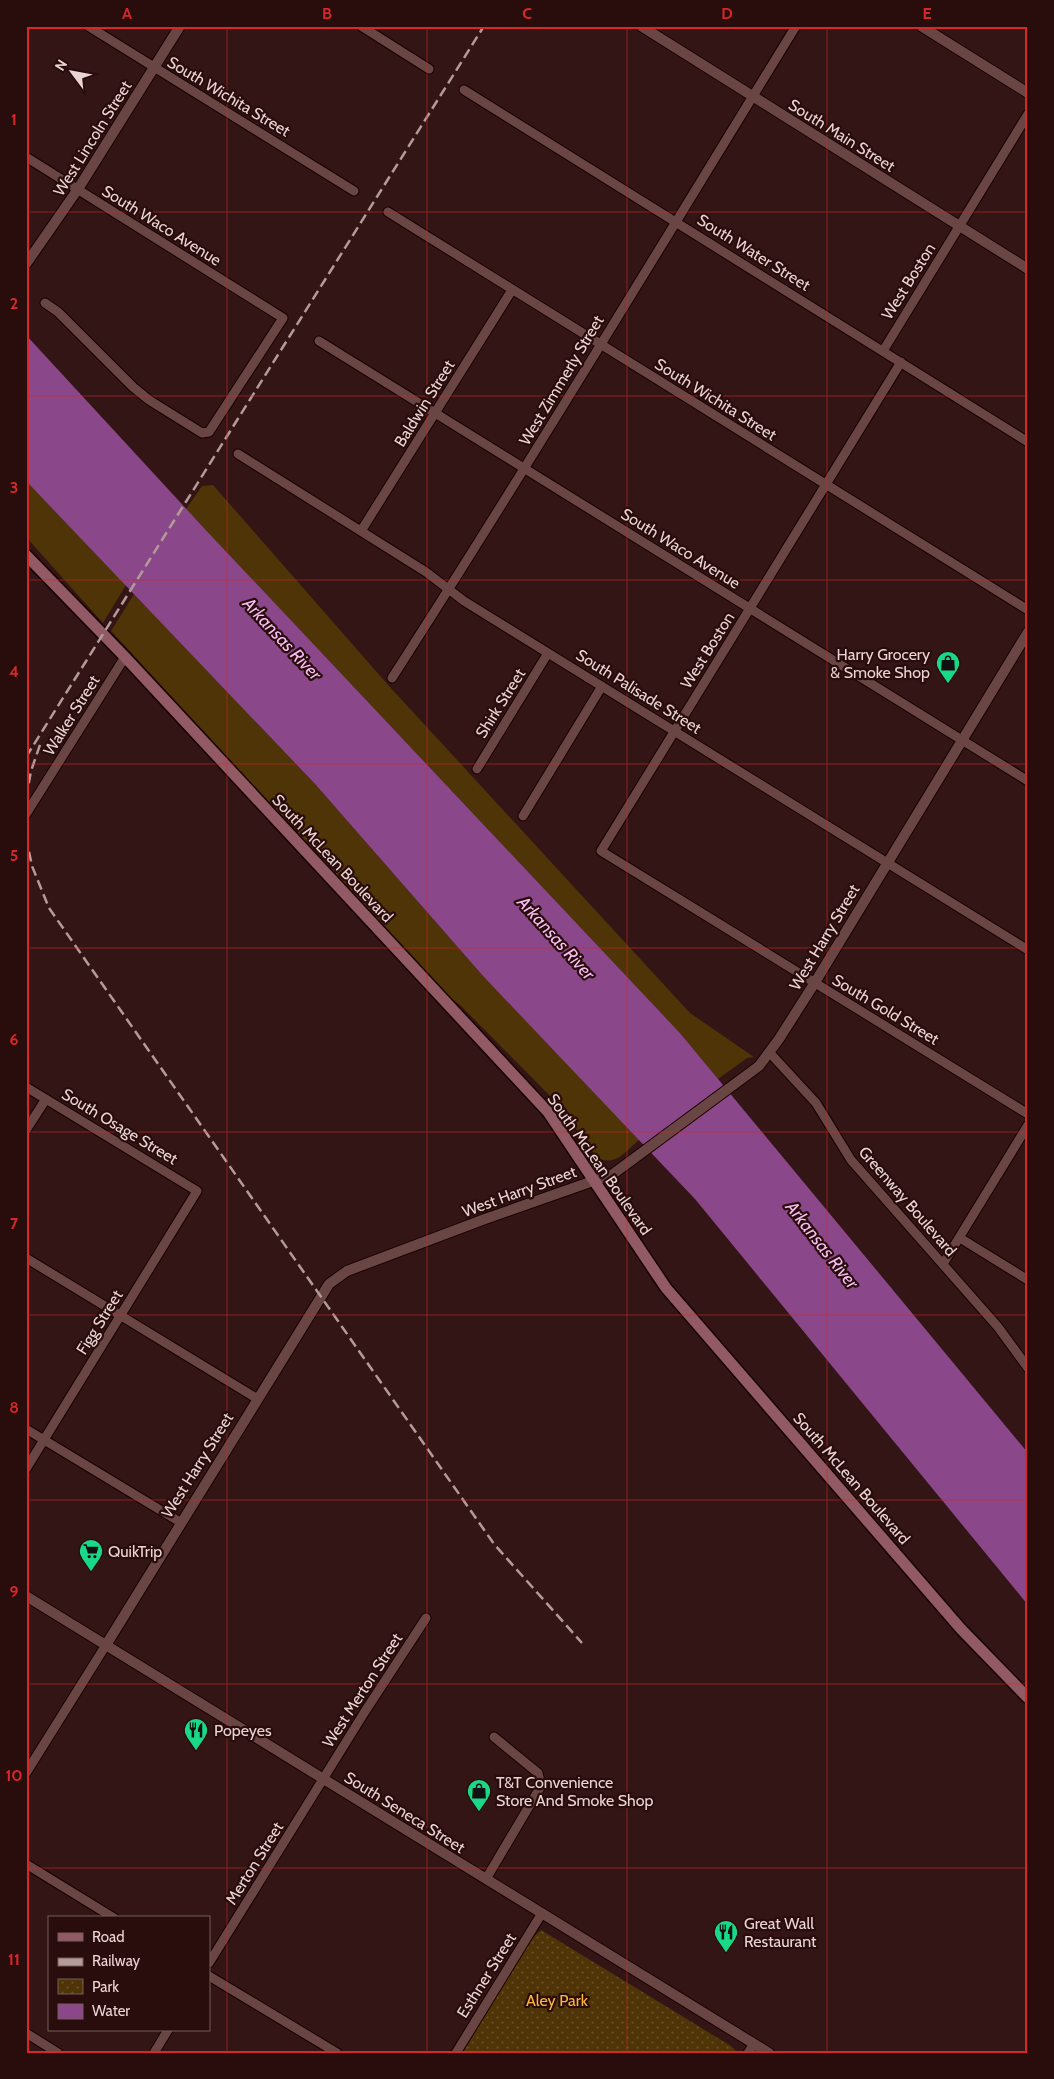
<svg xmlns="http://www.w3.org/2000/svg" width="1054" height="2079" font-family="Cabin,sans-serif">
<defs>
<pattern id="park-dots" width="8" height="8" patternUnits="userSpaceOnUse" patternTransform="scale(1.25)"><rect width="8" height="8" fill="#4e3406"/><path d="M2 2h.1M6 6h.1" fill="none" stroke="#685029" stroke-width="1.8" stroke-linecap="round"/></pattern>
</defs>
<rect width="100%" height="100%" fill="#331515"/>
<path fill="#4e3406" d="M26,481L126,585L103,623L26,537Z
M213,485L389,686L690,1013L754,1057L747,1058L718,1079L680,1033L186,509L202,486Z
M134,594L315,784L483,976L640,1139C626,1151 615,1168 596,1157L559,1105L460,1005L445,994L111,631Z"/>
<path fill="url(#park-dots)" d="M541,1930L731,2046L738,2053H462L533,1937Z"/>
<path fill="#8a4789" d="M26,335L203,527L680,1033L1028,1453V1605L695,1199L483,976L315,784L26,481Z"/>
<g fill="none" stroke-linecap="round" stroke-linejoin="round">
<g stroke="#190202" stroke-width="11">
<path id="minor" d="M88,26L354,191
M361,26L429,69
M464,90L1028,442
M26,157L283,318L209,432L202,433L149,400L133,387L58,312L45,303
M388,212L1028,610
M319,341L1028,781
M883,351L1028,114
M901,362L601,851L1028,1114
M238,454L426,572L464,601L1028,950
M361,531L512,290
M392,678C530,463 662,244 796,26
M477,769L548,653
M26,814L125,657
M523,816L602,686
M769,1052L816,1103L851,1160L998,1327L1028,1368
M26,1087L197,1191L26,1469
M26,1130L46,1099
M960,1238L1028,1280
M26,1258L256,1398
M943,1264L1028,1125
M26,1429L180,1522
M26,1773L106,1645
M26,1864L114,1918
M486,1879L541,1786L538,1773L494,1737
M209,1963L364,1713L426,1618
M209,1976L337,2053
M26,2033L58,2053
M154,2053L168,2030
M456,2053L542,1913
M748,2053L754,2044"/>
</g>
<g stroke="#190202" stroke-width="12">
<path id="tertiary" d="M641,26L1028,269
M921,26L1028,93
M26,264L78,189L180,26
M26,1596L769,2053
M106,1645L329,1284L347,1271L485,1219L613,1174L759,1066L779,1039L814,984L1028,632"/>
</g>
<g stroke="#190202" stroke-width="14">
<path id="secondary" d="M26,555L125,657L548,1112L666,1288L961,1629L1028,1698"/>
</g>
<use href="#minor" stroke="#694644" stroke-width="9"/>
<use href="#tertiary" stroke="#694644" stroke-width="10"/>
<use href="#secondary" stroke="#915a65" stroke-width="11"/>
<path stroke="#b39b9a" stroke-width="2.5" stroke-dasharray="10 5" stroke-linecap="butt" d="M26,757L484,26
M26,798L31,771L41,742
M26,837L32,866L49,908L494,1544L582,1643"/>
</g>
<path fill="none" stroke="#d62828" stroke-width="1" stroke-opacity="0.55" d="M227,26V2053M427,26V2053M627,26V2053M827,26V2053M26,212H1028M26,396H1028M26,580H1028M26,764H1028M26,948H1028M26,1132H1028M26,1315H1028M26,1500H1028M26,1684H1028M26,1868H1028"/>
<defs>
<g id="shop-pin" transform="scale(1.25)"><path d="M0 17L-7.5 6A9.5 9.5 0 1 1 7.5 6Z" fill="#19d989" stroke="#290c0c"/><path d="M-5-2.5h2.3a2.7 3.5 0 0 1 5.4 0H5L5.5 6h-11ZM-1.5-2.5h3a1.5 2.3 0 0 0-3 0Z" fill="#111"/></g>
<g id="supermarket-pin" transform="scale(1.25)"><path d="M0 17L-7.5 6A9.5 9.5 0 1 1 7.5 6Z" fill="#19d989" stroke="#290c0c"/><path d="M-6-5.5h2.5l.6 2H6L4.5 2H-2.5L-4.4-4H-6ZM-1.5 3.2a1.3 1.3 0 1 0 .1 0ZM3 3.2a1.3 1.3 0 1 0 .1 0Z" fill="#111"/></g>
<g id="restaurant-pin" transform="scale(1.25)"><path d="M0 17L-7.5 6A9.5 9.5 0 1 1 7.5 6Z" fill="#19d989" stroke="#290c0c"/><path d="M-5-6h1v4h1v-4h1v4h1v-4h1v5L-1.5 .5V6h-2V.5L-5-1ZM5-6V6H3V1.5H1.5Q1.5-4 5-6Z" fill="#111"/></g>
</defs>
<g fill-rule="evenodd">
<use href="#shop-pin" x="948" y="663"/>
<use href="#supermarket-pin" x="91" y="1551"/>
<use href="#restaurant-pin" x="196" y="1730"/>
<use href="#shop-pin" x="479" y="1791"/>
<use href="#restaurant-pin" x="726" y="1932"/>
</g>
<g text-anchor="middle" stroke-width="4.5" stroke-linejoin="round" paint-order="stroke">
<g font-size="16" fill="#ead4d3" stroke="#290c0c">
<text transform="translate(229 96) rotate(31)" y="6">South Wichita Street</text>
<text transform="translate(842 135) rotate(32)" y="6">South Main Street</text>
<text transform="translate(92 138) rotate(-58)" y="6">West Lincoln Street</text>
<text transform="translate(162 225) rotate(32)" y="6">South Waco Avenue</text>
<text transform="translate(754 252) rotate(32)" y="6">South Water Street</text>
<text transform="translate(908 281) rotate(-58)" y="6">West Boston</text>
<text transform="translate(561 380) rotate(-59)" y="6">West Zimmerly Street</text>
<text transform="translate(716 399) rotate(32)" y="6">South Wichita Street</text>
<text transform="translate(424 403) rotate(-58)" y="6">Baldwin Street</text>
<text transform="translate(681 548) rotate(32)" y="6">South Waco Avenue</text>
<text transform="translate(707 650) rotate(-58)" y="6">West Boston</text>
<text transform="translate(639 691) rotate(32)" y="6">South Palisade Street</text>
<text transform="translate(500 703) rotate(-58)" y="6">Shirk Street</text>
<text transform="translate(71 715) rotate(-58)" y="6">Walker Street</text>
<text transform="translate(333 858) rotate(47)" y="6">South McLean Boulevard</text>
<text transform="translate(824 937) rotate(-59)" y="6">West Harry Street</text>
<text transform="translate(886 1009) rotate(31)" y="6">South Gold Street</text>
<text transform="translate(120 1126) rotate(31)" y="6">South Osage Street</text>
<text transform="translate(600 1164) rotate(55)" y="6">South McLean Boulevard</text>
<text transform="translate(519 1191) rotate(-20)" y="6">West Harry Street</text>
<text transform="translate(908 1201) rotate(49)" y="6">Greenway Boulevard</text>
<text transform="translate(99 1322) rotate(-58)" y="6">Figg Street</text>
<text transform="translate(197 1465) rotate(-58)" y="6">West Harry Street</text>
<text transform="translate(852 1478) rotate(49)" y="6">South McLean Boulevard</text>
<text transform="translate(362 1690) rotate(-57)" y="6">West Merton Street</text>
<text transform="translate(405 1812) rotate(32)" y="6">South Seneca Street</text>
<text transform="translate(254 1863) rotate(-58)" y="6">Merton Street</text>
<text transform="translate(486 1975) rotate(-58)" y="6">Esthner Street</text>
</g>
<g font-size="16" fill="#ead4d3" stroke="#290c0c" text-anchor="start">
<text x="930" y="660" text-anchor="end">Harry Grocery<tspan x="930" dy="18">&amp; Smoke Shop</tspan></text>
<text x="108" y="1557">QuikTrip</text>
<text x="214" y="1736">Popeyes</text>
<text x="496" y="1788">T&amp;T Convenience<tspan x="496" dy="18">Store And Smoke Shop</tspan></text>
<text x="744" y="1929">Great Wall<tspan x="744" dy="18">Restaurant</tspan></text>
</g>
<g font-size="16" fill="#feb638" stroke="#290c0c">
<text x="557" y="2006">Aley Park</text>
</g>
<g font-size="18" font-style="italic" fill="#f5bdf2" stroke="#290c0c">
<text transform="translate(282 639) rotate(47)" y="6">Arkansas River</text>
<text transform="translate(556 938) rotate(48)" y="6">Arkansas River</text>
<text transform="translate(822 1245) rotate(52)" y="6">Arkansas River</text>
</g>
</g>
<rect width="1054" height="2079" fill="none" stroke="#290c0c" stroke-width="55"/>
<rect x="48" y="1916" width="162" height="115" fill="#290c0c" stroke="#765c5c"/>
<rect x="58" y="1933" width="25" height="8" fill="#915a65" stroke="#765c5c"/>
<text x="92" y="1942" font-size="15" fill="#ead4d3">Road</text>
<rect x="58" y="1958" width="25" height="8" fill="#b39b9a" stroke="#765c5c"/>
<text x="92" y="1966" font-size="15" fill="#ead4d3">Railway</text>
<rect x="58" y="1979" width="25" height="15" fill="url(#park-dots)" stroke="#765c5c"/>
<text x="92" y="1992" font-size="15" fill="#ead4d3">Park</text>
<rect x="58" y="2004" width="25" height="15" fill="#8a4789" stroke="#765c5c"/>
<text x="92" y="2016" font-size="15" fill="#ead4d3">Water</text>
<g transform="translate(72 72) rotate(302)" stroke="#290c0c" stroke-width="4" paint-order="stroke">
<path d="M0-4L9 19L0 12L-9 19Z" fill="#ead4d3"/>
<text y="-8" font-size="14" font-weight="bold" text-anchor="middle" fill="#ead4d3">N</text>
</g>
<rect x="28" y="28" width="998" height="2024" fill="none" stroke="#d62828" stroke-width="2"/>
<g font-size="16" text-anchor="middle" font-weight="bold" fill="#d62828">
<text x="127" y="19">A</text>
<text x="327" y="19">B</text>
<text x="527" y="19">C</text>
<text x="727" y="19">D</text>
<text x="927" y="19">E</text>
<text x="14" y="125">1</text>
<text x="14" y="309">2</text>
<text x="14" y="493">3</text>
<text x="14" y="677">4</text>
<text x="14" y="861">5</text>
<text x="14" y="1045">6</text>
<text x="14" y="1229">7</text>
<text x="14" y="1413">8</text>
<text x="14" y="1597">9</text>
<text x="14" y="1781">10</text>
<text x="14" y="1965">11</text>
</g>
</svg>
